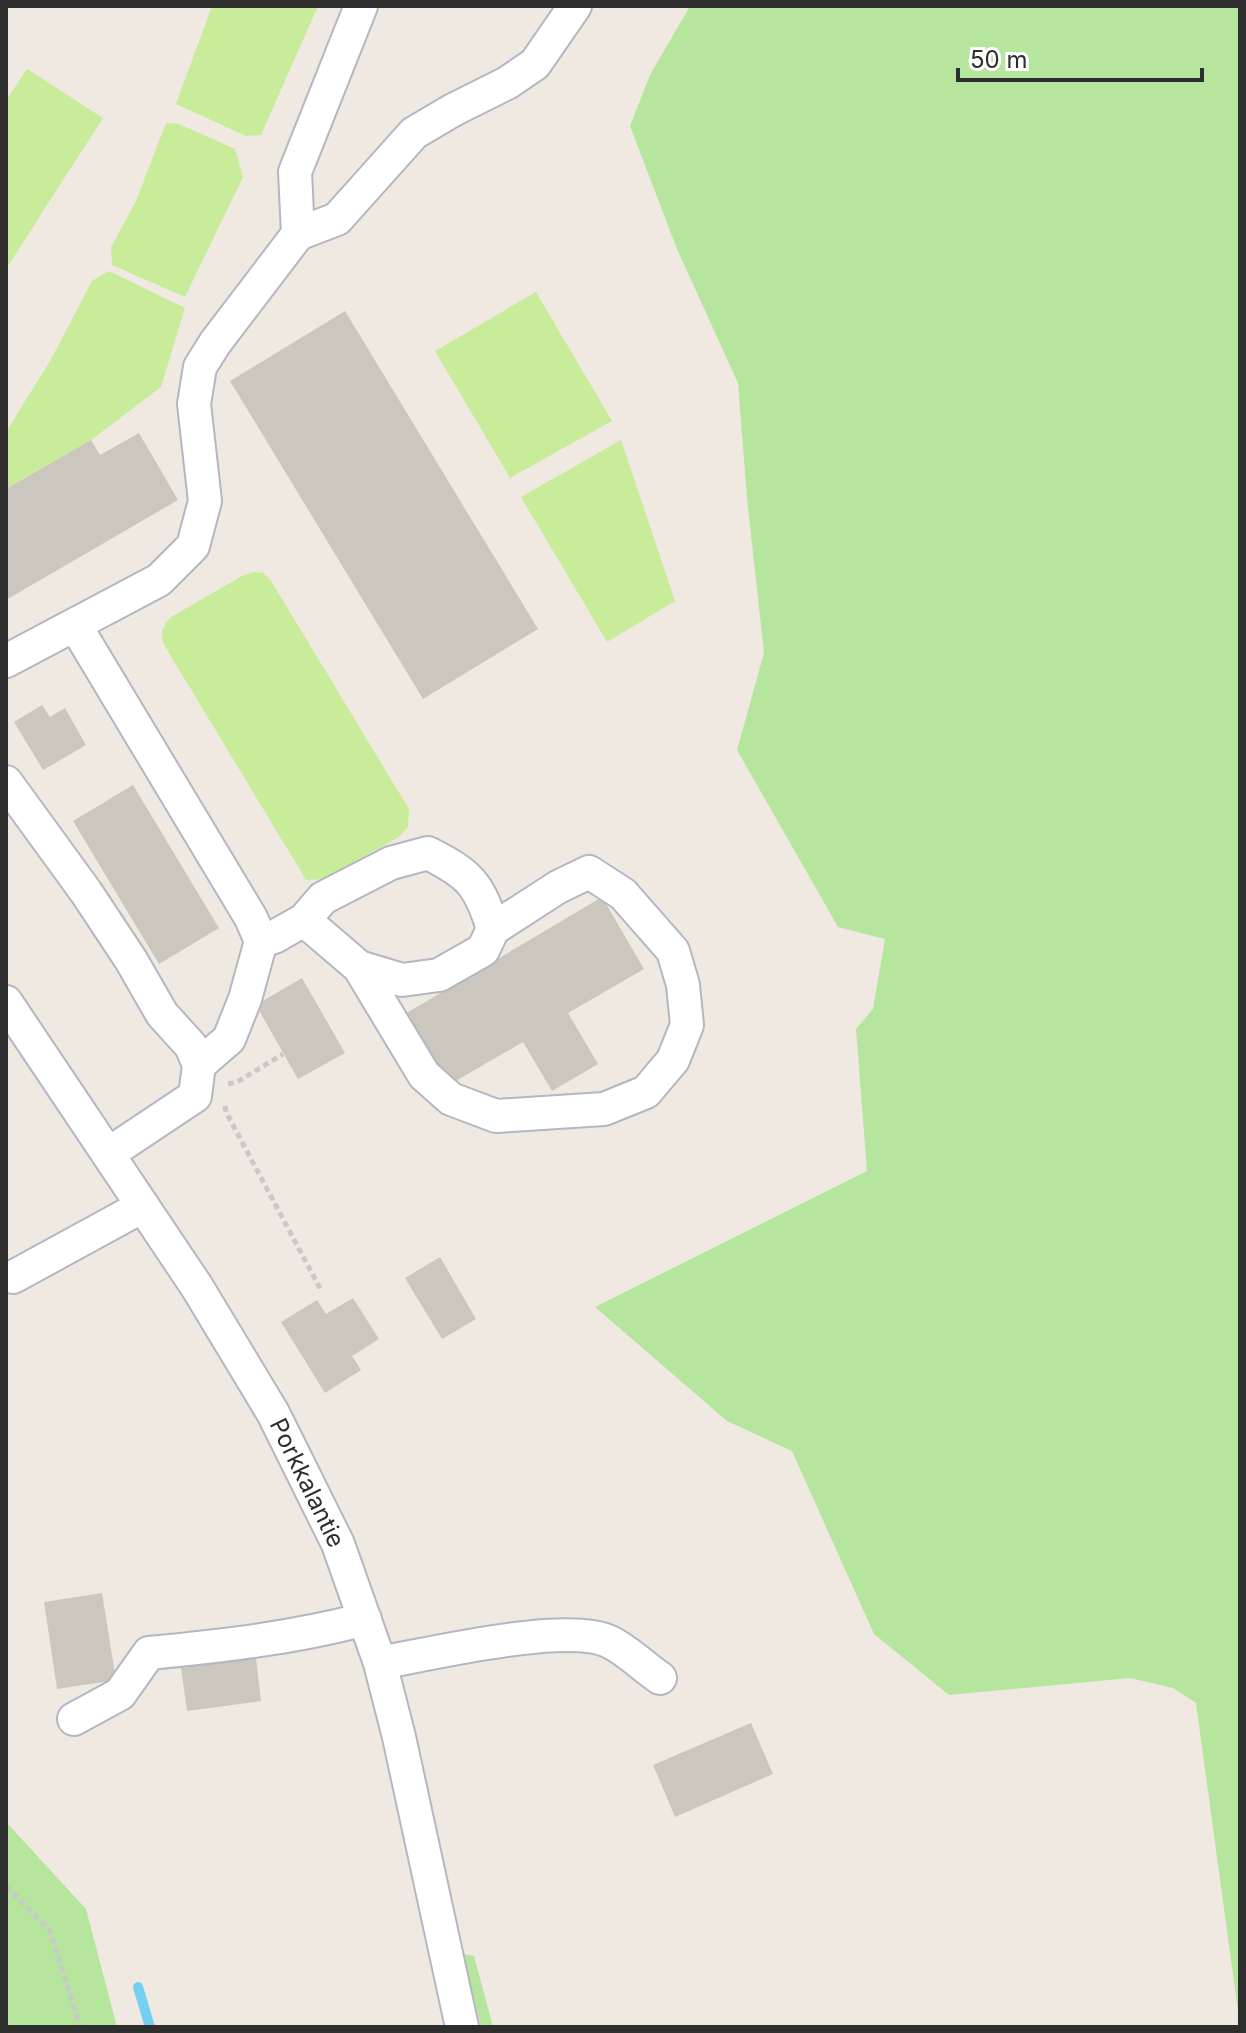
<svg xmlns="http://www.w3.org/2000/svg" width="1246" height="2033" font-family="Inter,sans-serif">
<rect width="100%" height="100%" fill="#efe9e1"/>
<path fill="#b6e59e" d="M690,6H1240V2026L1196,1703L1173,1688L1130,1678L949,1695L874,1634L792,1451L727,1421L595,1307L867,1171L856,1029L873,1009L885,939L838,927L737,750L764,653L747,498L738,383L677,249L630,126L650,75Z
M6,1822L86,1909L117,2027H6Z
M463,1954L474,1956L493,2027H481Z"/>
<path fill="#c9ec9a" d="M212,6H318L261,135L246,136L176,104Z
M27,69L103,118L6,269V100Z
M166,123L179,124L235,149L243,177L185,297L112,265L111,247L136,201Z
M109,271L185,308L161,387L91,440L6,489V432L50,361L92,281Z
M536,292L612,421L510,478L435,351Z
M621,440L675,601L607,642L521,497Z
M254,572L264,573L271,581L409,809L408,827L399,837L324,879L306,880L302,873L164,645C160,632 162,627 171,617L242,576Z"/>
<g fill="none" stroke-linecap="round" stroke-linejoin="round">
<path stroke="#75cff0" stroke-width="10" d="M138,1987L150,2027"/>
</g>
<path fill="#cbc7bf" d="M345,311L538,629L423,699L230,381Z
M139,433L178,500L6,600V489L91,440L100,455Z
M42,705L50,717L65,708L86,745L43,770L14,722Z
M133,785L219,928L159,964L73,821Z
M602,897L644,969L568,1013L598,1064L552,1091L523,1042L447,1086L405,1014Z
M302,978L345,1053L298,1079L256,1005Z
M440,1257L476,1319L442,1339L405,1278Z
M353,1298L379,1339L352,1356L361,1370L325,1393L281,1322L317,1300L326,1314Z
M102,1593L116,1680L57,1689L44,1602Z
M256,1658L261,1701L187,1711L181,1668Z
M751,1723L773,1774L675,1817L653,1765Z"/>
<g fill="none" stroke-linecap="round" stroke-linejoin="round">
<g stroke="#b4b7c1" stroke-width="36">
<path id="minor" d="M298,234L295,172L361,6
M75,625L251,918L261,941L245,999L229,1039L199,1065
M6,661L159,580L193,546L205,501L194,404L200,367L215,343L298,234L337,219L414,133L453,110L507,83L535,64L575,6
M6,782L86,892L131,960L162,1014L191,1046L199,1065L195,1096L108,1154
M304,920L323,898L391,863L428,853C469,874 479,883 493,929
M261,941L274,937L304,920L359,967L402,980L439,975L483,950L493,929L558,887L589,872L623,894L673,951L683,985L687,1025L673,1060L646,1092L604,1109L496,1116L451,1099L424,1075L359,967
M6,1002L197,1287L273,1413L338,1544L380,1663L399,1737L462,2027
M13,1277L143,1206
M380,1663C429,1654 568,1621 610,1642C628,1651 644,1667 660,1678
M74,1719L120,1694L149,1653C221,1646 294,1638 365,1619"/>
</g>
<path stroke="#c9c9c9" stroke-width="5" stroke-dasharray="6 4" stroke-linecap="butt" d="M228,1084L237,1082L283,1054
M225,1106L226,1112L322,1292
M6,1886L50,1931L80,2027"/>
<use href="#minor" stroke="#fff" stroke-width="32"/>
</g>
<g text-anchor="middle" stroke-width="7" stroke-linejoin="round" paint-order="stroke">
<g font-size="24" fill="#2e2e2e" stroke="#fff">
<text transform="translate(307 1483) rotate(64)" y="8">Porkkalantie</text>
</g>
</g>
<rect width="1246" height="2033" fill="none" stroke="#2e2e2e" stroke-width="16"/>
<path d="M958 68v12h244v-12" fill="none" stroke="#2e2e2e" stroke-width="4"/>
<text x="970" y="68" font-size="24" fill="#2e2e2e" stroke="#ffffff" stroke-width="6" paint-order="stroke">50 m</text>
</svg>
